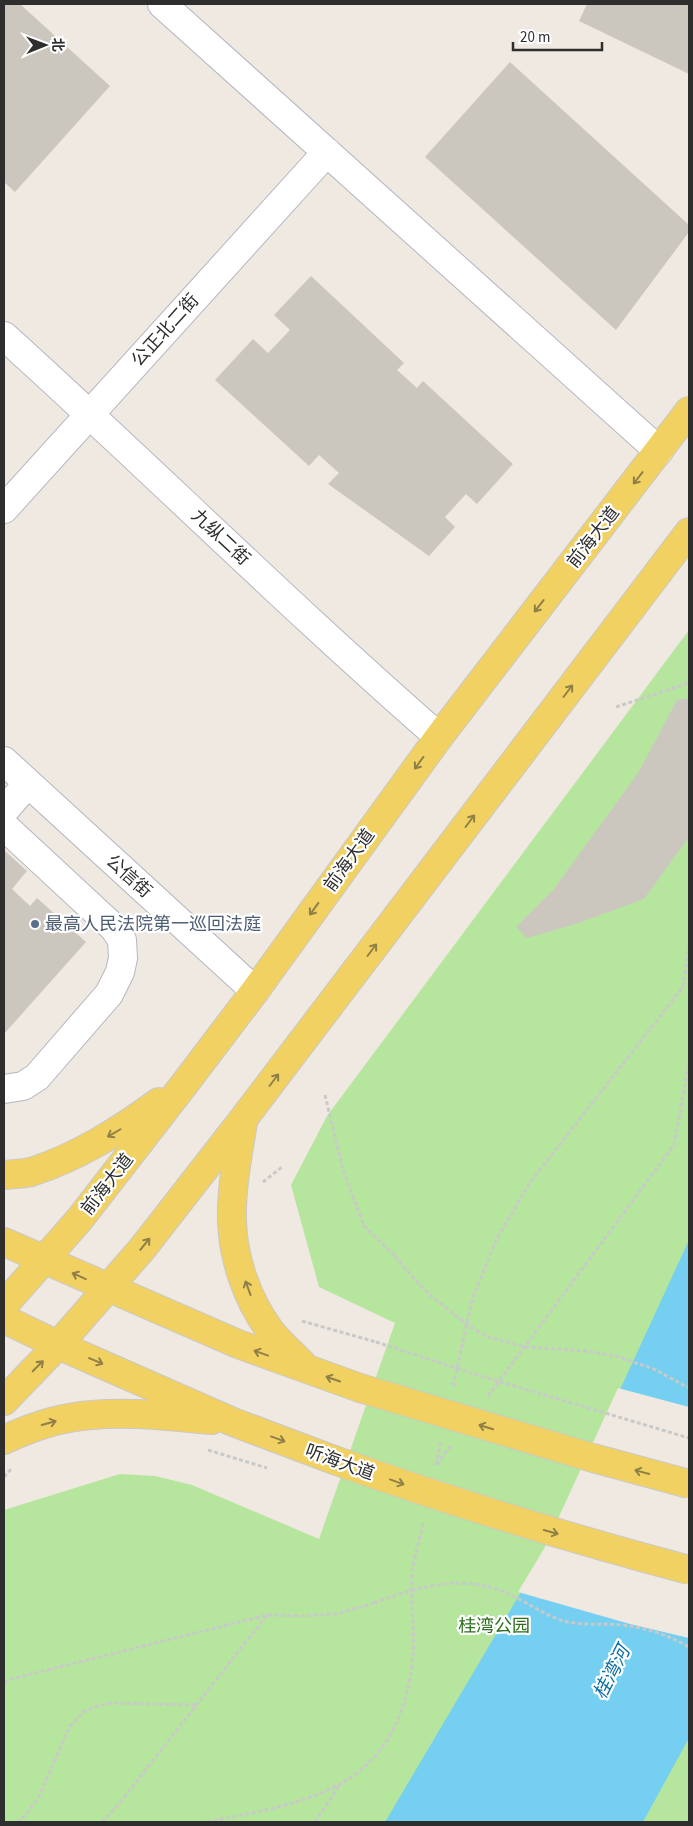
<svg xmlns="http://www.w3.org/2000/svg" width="693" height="1826" font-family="'Source Sans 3','Noto Sans SC',sans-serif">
<rect width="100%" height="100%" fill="#efe9e1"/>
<path fill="#b6e59e" d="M689,630V1822H4V1510L120,1474L155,1476L192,1485L319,1539L395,1323L319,1287L291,1185L327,1116Z"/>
<path fill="#75cff0" d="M689,1240V1738L643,1822H385L547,1548Z"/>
<path fill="#efe9e1" d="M618,1388L689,1407V1638L630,1624L518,1592L545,1547Z"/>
<path fill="#cbc7bf" d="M4,4H20L110,86L15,192L4,182Z
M587,4H689V74L579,21Z
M510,62L689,225V232L616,330L425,157Z
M311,276L404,363L397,370L417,388L423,381L513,464L477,504L466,494L445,517L455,527L429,556L328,484L339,473L319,455L309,466L215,380L253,339L268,353L290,330L274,315Z
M689,698V837L644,899L576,924L527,938L516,927L554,889L638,773L677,700Z
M4,850L27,871L12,889L30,906L37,898L86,942L4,1034Z"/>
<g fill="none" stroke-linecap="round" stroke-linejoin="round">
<g stroke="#b4b7c1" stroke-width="30">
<path id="minor" d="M162,4L659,451
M4,336C150,468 290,607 439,737
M4,509L327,152
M4,761L255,991
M4,811L28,783
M4,826L114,928L122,940L123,958L120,972L109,994L37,1077L23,1086L4,1089"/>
</g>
<g stroke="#c9c9c9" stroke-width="30">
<path id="major" d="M243,1122C238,1155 231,1188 232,1221C233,1258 247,1299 269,1329C278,1342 292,1353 303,1365
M4,1175C12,1174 22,1174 31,1172C78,1157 119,1131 159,1102
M4,1242L238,1344L360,1388
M4,1305L79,1220L183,1086L255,991L439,737L689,411
M4,1319L58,1345L233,1422L334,1460
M4,1401L58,1345L142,1249L244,1118L689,532
M4,1440C31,1427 62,1417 92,1415C132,1411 172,1417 211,1420"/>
</g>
<path stroke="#c9c9c9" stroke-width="3" stroke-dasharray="4 2.5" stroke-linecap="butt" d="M616,707L689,683
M325,1095L343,1170L364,1226L395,1256
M263,1182L282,1167
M302,1321L376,1342
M453,1386L472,1300L496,1240L529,1184L683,987L689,946
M488,1396L674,1145L689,1062
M208,1450L267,1468
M436,1465L441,1441
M437,1465L451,1445
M4,1477L12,1468
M4,1683L11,1679L267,1615L303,1616L336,1614L374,1603
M17,1822L22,1819L39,1797L70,1726L83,1712L97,1706L111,1703L197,1705
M102,1822L118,1805L267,1615
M207,1822C312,1801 395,1790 412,1665C416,1635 410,1604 412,1574C414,1557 420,1539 423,1522
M315,1822L339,1786"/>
<use href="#minor" stroke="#fff" stroke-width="28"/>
<use href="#major" stroke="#f2d163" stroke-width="28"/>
<g stroke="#c9c9c9" stroke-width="30" stroke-linecap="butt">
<path id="major-bridge" d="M360,1388L593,1458L689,1484
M334,1460C451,1502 569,1538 689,1570"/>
</g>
<path stroke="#c9c9c9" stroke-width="3" stroke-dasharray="4 2.5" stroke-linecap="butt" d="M395,1256L415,1280L430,1295L469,1326L488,1337L526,1347L586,1351L615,1356L654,1369L689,1388
M376,1342L471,1373L689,1438
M374,1603C421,1586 465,1572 513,1596C530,1604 546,1616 564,1621C583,1626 602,1623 621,1625C645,1627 668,1635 689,1647"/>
<use href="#major-bridge" stroke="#f2d163" stroke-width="28"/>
</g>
<defs><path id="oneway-shaft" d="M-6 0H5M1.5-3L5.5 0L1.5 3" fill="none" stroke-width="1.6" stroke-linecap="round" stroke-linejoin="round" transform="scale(1.25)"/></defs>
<g stroke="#908048">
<use href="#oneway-shaft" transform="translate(638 478) rotate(128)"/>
<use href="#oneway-shaft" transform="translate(539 606) rotate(128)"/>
<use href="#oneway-shaft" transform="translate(568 691) rotate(-53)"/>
<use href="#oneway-shaft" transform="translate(419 763) rotate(126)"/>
<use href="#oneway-shaft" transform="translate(470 821) rotate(-53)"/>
<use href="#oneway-shaft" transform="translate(314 909) rotate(126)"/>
<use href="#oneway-shaft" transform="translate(372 950) rotate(-53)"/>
<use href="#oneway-shaft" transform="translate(274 1080) rotate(-53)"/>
<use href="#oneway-shaft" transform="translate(114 1133) rotate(150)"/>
<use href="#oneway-shaft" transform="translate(145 1244) rotate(-51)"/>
<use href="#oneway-shaft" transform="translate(79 1276) rotate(-156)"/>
<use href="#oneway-shaft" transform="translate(248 1288) rotate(-110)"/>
<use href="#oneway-shaft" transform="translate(261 1353) rotate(-160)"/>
<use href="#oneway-shaft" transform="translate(96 1361) rotate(23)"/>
<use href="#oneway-shaft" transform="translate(38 1366) rotate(-45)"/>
<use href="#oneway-shaft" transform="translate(333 1379) rotate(-161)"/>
<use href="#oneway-shaft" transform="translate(49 1423) rotate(-16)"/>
<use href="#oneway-shaft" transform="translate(486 1427) rotate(-163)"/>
<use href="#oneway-shaft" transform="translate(278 1439) rotate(20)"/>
<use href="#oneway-shaft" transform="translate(642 1472) rotate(-165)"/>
<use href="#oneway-shaft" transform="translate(397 1482) rotate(20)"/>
<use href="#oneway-shaft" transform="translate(551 1532) rotate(16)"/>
</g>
<circle fill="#5c6f8a" stroke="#fff" stroke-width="2" cx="35" cy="924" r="5"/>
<g text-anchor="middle" stroke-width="4.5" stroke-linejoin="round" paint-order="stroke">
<g font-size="18" fill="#2e2e2e" stroke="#fff">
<text transform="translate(165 330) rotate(-48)" y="6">公正北二街</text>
<text transform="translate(221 537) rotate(43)" y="6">九纵二街</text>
<text transform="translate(593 537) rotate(-52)" y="6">前海大道</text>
<text transform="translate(349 860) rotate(-54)" y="6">前海大道</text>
<text transform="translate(129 876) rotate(42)" y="6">公信街</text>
<text transform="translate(107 1184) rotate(-52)" y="6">前海大道</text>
<text transform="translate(340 1462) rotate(20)" y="6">听海大道</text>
</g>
<g font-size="18" fill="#4e5e75" stroke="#fff" text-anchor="start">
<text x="45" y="930">最高人民法院第一巡回法庭</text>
</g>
<g font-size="18" fill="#2c6e1b" stroke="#fff">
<text x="494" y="1632">桂湾公园</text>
</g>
<g font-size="19" font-style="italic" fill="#0d6fa3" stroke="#fff">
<text transform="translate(611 1672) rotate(-63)" y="7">桂湾河</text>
</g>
</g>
<rect width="693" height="1826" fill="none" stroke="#2e2e2e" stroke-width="10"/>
<g transform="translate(45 45) rotate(89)" stroke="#ffffff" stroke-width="4" paint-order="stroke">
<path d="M0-4L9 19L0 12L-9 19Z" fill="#2e2e2e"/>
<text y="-8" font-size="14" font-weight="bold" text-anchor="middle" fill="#2e2e2e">北</text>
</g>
<path d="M513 42v8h89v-8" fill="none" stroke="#2e2e2e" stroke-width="2.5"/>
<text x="520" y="42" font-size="15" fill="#2e2e2e" stroke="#ffffff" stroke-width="4" paint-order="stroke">20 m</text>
</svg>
